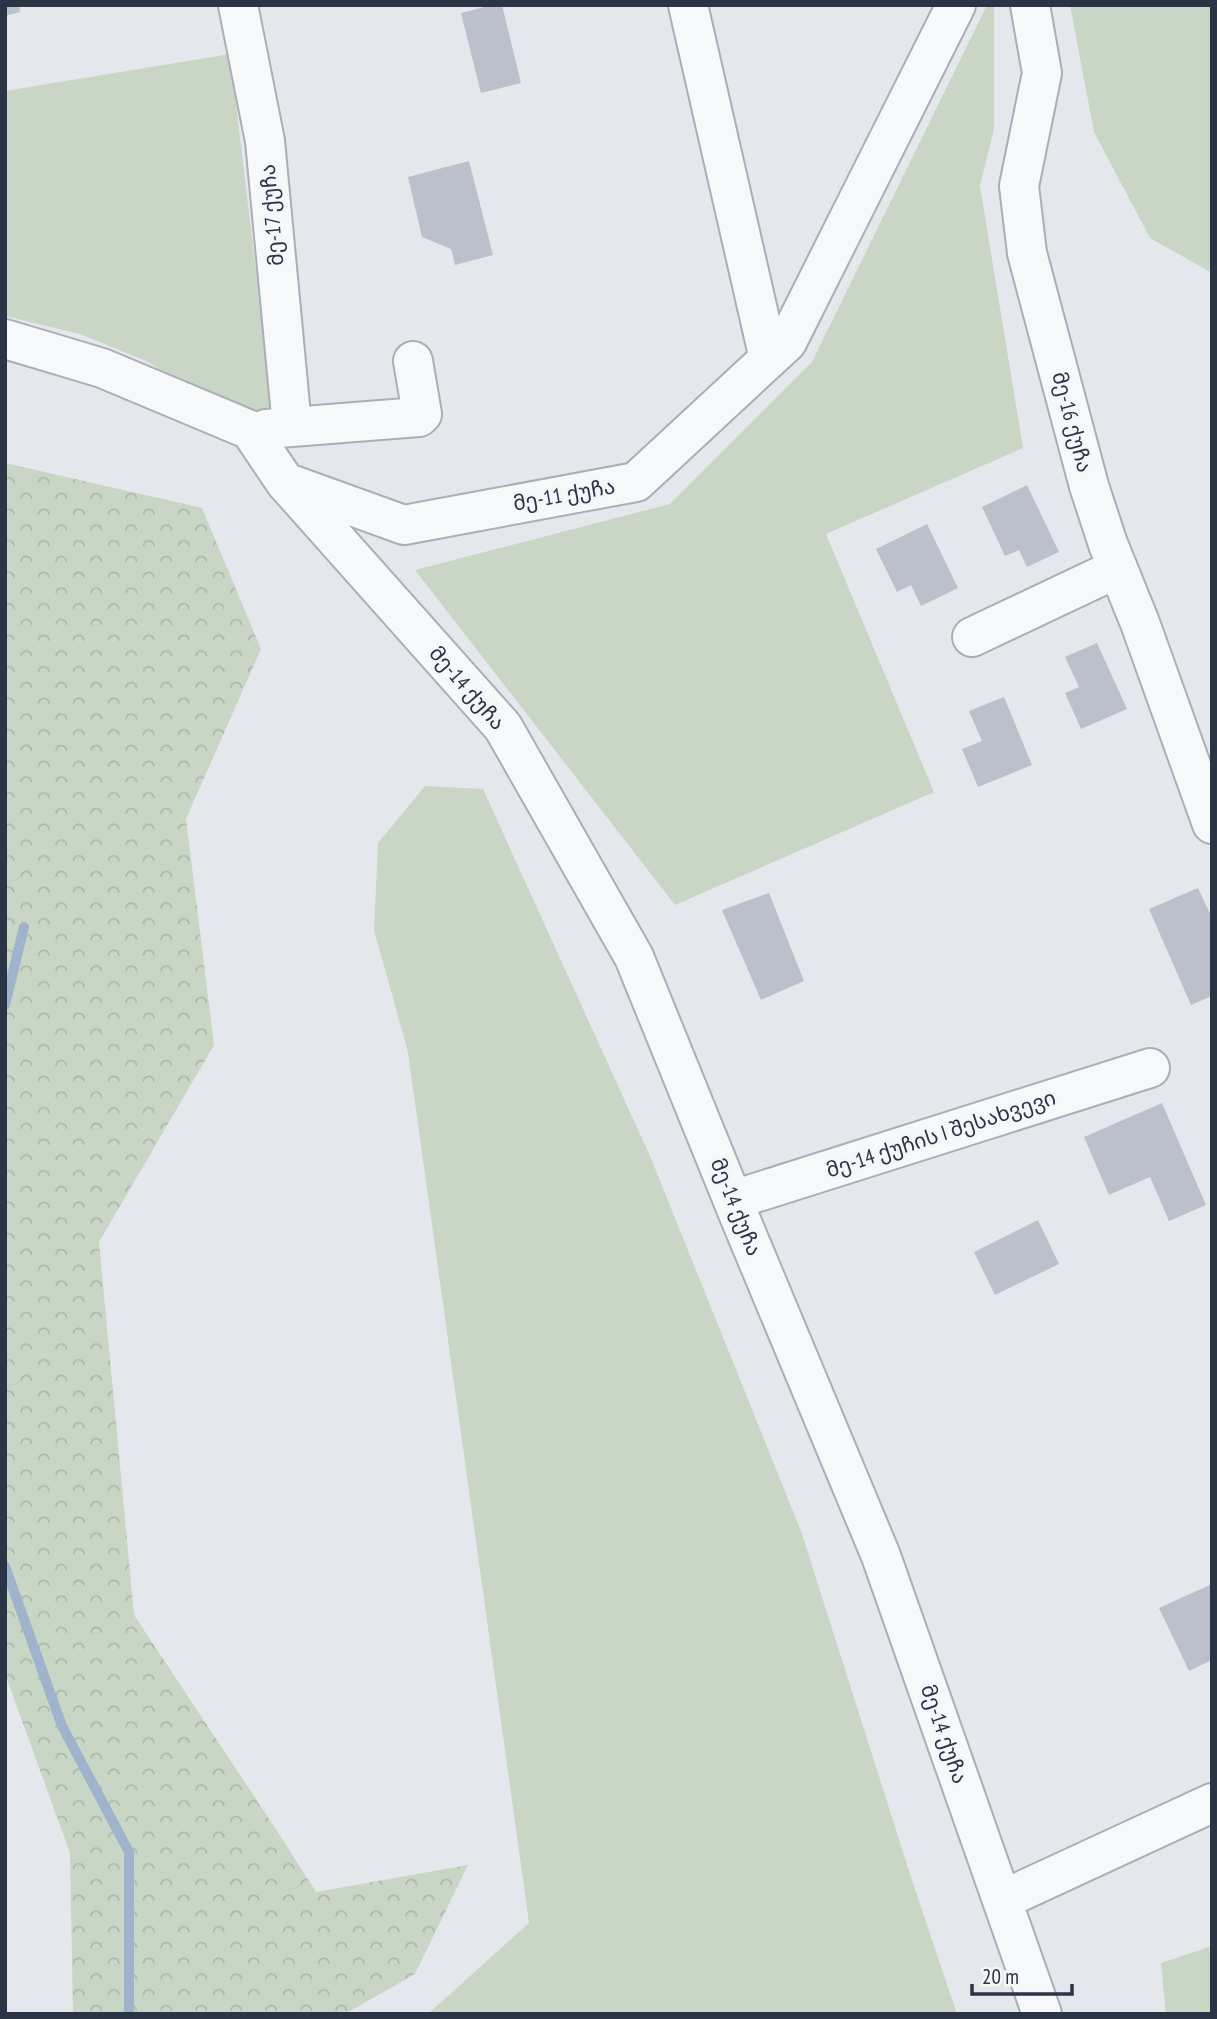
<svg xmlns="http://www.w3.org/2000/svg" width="1217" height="2019" font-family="'PT Sans Narrow','Noto Sans Georgian',sans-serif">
<defs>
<pattern id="forest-crowns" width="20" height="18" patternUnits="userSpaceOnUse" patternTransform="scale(1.75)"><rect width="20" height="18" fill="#c9d6c5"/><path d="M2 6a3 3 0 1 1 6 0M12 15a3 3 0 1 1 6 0" fill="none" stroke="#adb8ab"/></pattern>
</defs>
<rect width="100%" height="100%" fill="#e4e7ec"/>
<path fill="#c9d6c5" d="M987,5H994V129L980,186L1023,448L826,534L934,792L675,905L415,570L670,504L812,362Z
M1070,5H1212V273L1150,238L1094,132Z
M230,54L273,414L233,415L146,361L80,334L5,316V91Z
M425,786L483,789L650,1156L801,1531L910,1874L957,2014H428L529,1923L408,1052L374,930L378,843Z
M1212,1946V2014H1166L1161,1963Z"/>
<path fill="url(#forest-crowns)" d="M5,463L202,508L261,649L186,819L214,1045L99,1242L134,1615L281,1837L316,1892L468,1865L415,1974L345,2014H73L70,1853L5,1674Z"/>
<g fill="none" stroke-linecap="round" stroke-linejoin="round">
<path stroke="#9fb4cc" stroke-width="10" d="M5,1005L24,927
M5,1566L62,1726L129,1852V2014"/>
</g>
<path fill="#bbc0ca" d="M5,5H19L20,12L5,16Z
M492,5H502L521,83L481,93L461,13Z
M469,161L493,255L455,265L451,249L422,237L408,177Z
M1027,485L1059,552L1027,567L1019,550L1005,556L982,507Z
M927,524L958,588L921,606L911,585L897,592L876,549Z
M1097,643L1127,709L1081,729L1065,693L1079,687L1065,657Z
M1004,697L1032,765L978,787L962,749L982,741L969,711Z
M1198,888L1212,918V996L1191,1005L1149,909Z
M769,893L804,981L761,1000L722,910Z
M1162,1103L1206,1205L1169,1221L1150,1177L1109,1195L1084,1137Z
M1038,1220L1059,1264L995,1295L974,1252Z
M1212,1584V1660L1189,1671L1159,1608Z"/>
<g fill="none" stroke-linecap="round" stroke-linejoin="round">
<g stroke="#a9aeb7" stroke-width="42">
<path id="minor" d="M238,5L265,141L292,426
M688,5L769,359
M1030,5L1042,73L1019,186L1027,253L1089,486L1108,544L1140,623L1212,824
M5,339L102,368L250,430L285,482L404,525L636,482L787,342L956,5
M266,429L419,417L422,414L413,361
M285,482L503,727L634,957L740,1218L881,1556L1042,2014
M972,637L1118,568
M733,1200L1150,1068
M1002,1900L1212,1803"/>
</g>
<use href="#minor" stroke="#f7f8fa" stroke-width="38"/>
</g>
<g text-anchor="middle" stroke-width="7" stroke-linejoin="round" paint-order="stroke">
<g font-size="21" fill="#2b3445" stroke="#f4f6f9">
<text transform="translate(272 215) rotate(-95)" y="7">მე-17 ქუჩა</text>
<text transform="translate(1072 422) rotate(75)" y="7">მე-16 ქუჩა</text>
<text transform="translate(564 495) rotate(-10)" y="7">მე-11 ქუჩა</text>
<text transform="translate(467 688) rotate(49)" y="7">მე-14 ქუჩა</text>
<text transform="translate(941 1134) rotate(-18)" y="7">მე-14 ქუჩის I შესახვევი</text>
<text transform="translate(736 1207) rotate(68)" y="7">მე-14 ქუჩა</text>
<text transform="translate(944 1734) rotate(71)" y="7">მე-14 ქუჩა</text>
</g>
</g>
<rect width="1217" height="2019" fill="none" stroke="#2b3445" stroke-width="14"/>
<path d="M972 1984v10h100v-10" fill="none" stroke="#2b3445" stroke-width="3.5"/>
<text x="982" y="1984" font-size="21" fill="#2b3445" stroke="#f4f6f9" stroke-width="5" paint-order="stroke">20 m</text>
</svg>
